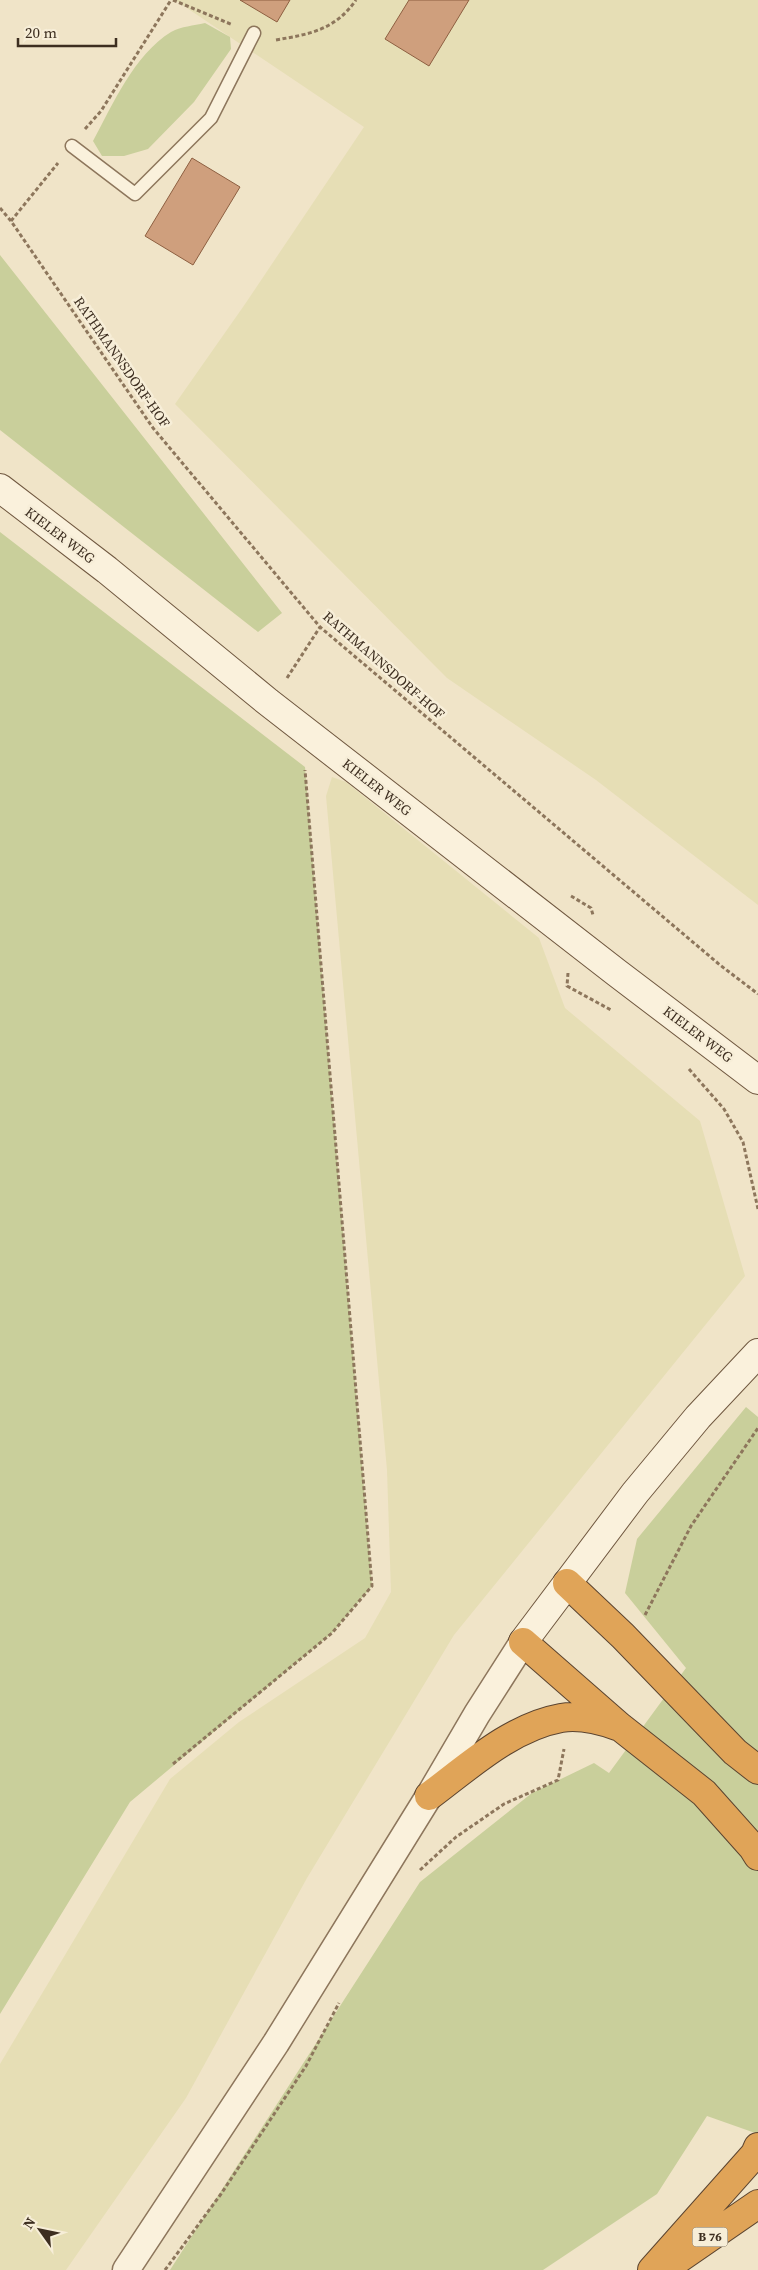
<svg xmlns="http://www.w3.org/2000/svg" width="758" height="2270" font-family="'Source Serif 4',serif">
<rect width="100%" height="100%" fill="#f0e4c8"/>
<path fill="#e6deb5" d="M175,0H758V905L596,780L447,678L175,404L243,307L364,127Z
M332,777L346,782L539,938L565,1008L700,1121L745,1276L454,1635L307,1878L186,2098L66,2270H0V2064L170,1779L239,1722L365,1638L391,1592L387,1470L326,796Z"/>
<path fill="#c9cf9b" d="M205,23L230,37L231,49L194,102L148,149L124,156H102L93,141C113,104 134,55 171,32C182,26 193,26 205,23Z
M0,255L282,613L258,632L0,430Z
M0,532L305,767L372,1586L332,1633L130,1802L0,2014Z
M746,1407L758,1417V2134L707,2116L657,2194L543,2270H170L420,1882L532,1793L594,1763L609,1773L686,1668L625,1593L637,1539Z"/>
<path fill="#cf9f7d" stroke="#8d5f41" d="M240,0H290L277,22Z
M409,0H469L429,66L385,39Z
M192,158L240,187L193,265L145,236Z"/>
<g fill="none" stroke-linecap="round" stroke-linejoin="round">
<g stroke="#8d765c" stroke-width="15">
<path id="lane" d="M72,146L135,194L211,118L254,33"/>
</g>
<g stroke="#8d765c" stroke-width="29">
<path id="street" d="M126,2270L276,2043L429,1796L477,1714L523,1642"/>
</g>
<g stroke="#6f573f" stroke-width="30">
<path id="secondary" d="M0,488L107,570L268,702L617,973L758,1080
M523,1642L635,1493L698,1417L758,1353"/>
</g>
<g stroke="#5b4430" stroke-width="30">
<path id="highway" d="M567,1583L623,1636L735,1752L758,1770
M523,1642L619,1726L704,1793L753,1848L758,1856
M429,1796C468,1767 511,1727 561,1718C579,1715 600,1720 617,1726
M671,2264L758,2204
M652,2270L755,2154L758,2147"/>
</g>
<path stroke="#8d765c" stroke-width="3" stroke-dasharray="4 2.5" stroke-linecap="butt" d="M173,0L233,25
M276,40C310,34 335,30 356,0
M85,129L101,111L171,0
M0,208L11,221L153,428L320,627L720,965L758,994
M11,221L58,163
M287,678L320,627
M571,896L591,908L593,915
M568,973L567,986L611,1010
M689,1069L724,1109L743,1142L758,1209
M645,1615L691,1526L758,1428
M173,1764L332,1633L372,1586L305,770
M420,1870L456,1837L504,1804L558,1780L564,1749
M165,2270L221,2194L306,2066L339,2003"/>
<use href="#lane" stroke="#faf1dc" stroke-width="12"/>
<use href="#street" stroke="#faf1dc" stroke-width="26"/>
<use href="#secondary" stroke="#faf1dc" stroke-width="28"/>
<use href="#highway" stroke="#e0a458" stroke-width="28"/>
</g>
<g text-anchor="middle" stroke-width="5" stroke-linejoin="round" paint-order="stroke">
<rect fill="#f7eed8" stroke="#756857" stroke-width="1" x="692.5" y="2227.5" width="35" height="19" rx="4"/>
<g font-size="12" font-weight="bold" fill="#3d2e20">
<text x="710" y="2241">B 76</text>
</g>
<g font-size="14" fill="#3d2e20" stroke="#f7eed8">
<text transform="translate(122 362) rotate(55)" y="5">RATHMANNSDORF-HOF</text>
<text transform="translate(60 535) rotate(37)" y="5">KIELER WEG</text>
<text transform="translate(384 665) rotate(41)" y="5">RATHMANNSDORF-HOF</text>
<text transform="translate(377 787) rotate(38)" y="5">KIELER WEG</text>
<text transform="translate(698 1034) rotate(37)" y="5">KIELER WEG</text>
</g>
</g>
<g transform="translate(40 2230) rotate(303)" stroke="#f7eed8" stroke-width="4" paint-order="stroke">
<path d="M0-4L9 19L0 12L-9 19Z" fill="#3d2e20"/>
<text y="-8" font-size="14" font-weight="bold" text-anchor="middle" fill="#3d2e20">N</text>
</g>
<path d="M18 38v8h98v-8" fill="none" stroke="#3d2e20" stroke-width="2.5"/>
<text x="25" y="38" font-size="15" fill="#3d2e20" stroke="#f7eed8" stroke-width="4" paint-order="stroke">20 m</text>
</svg>
